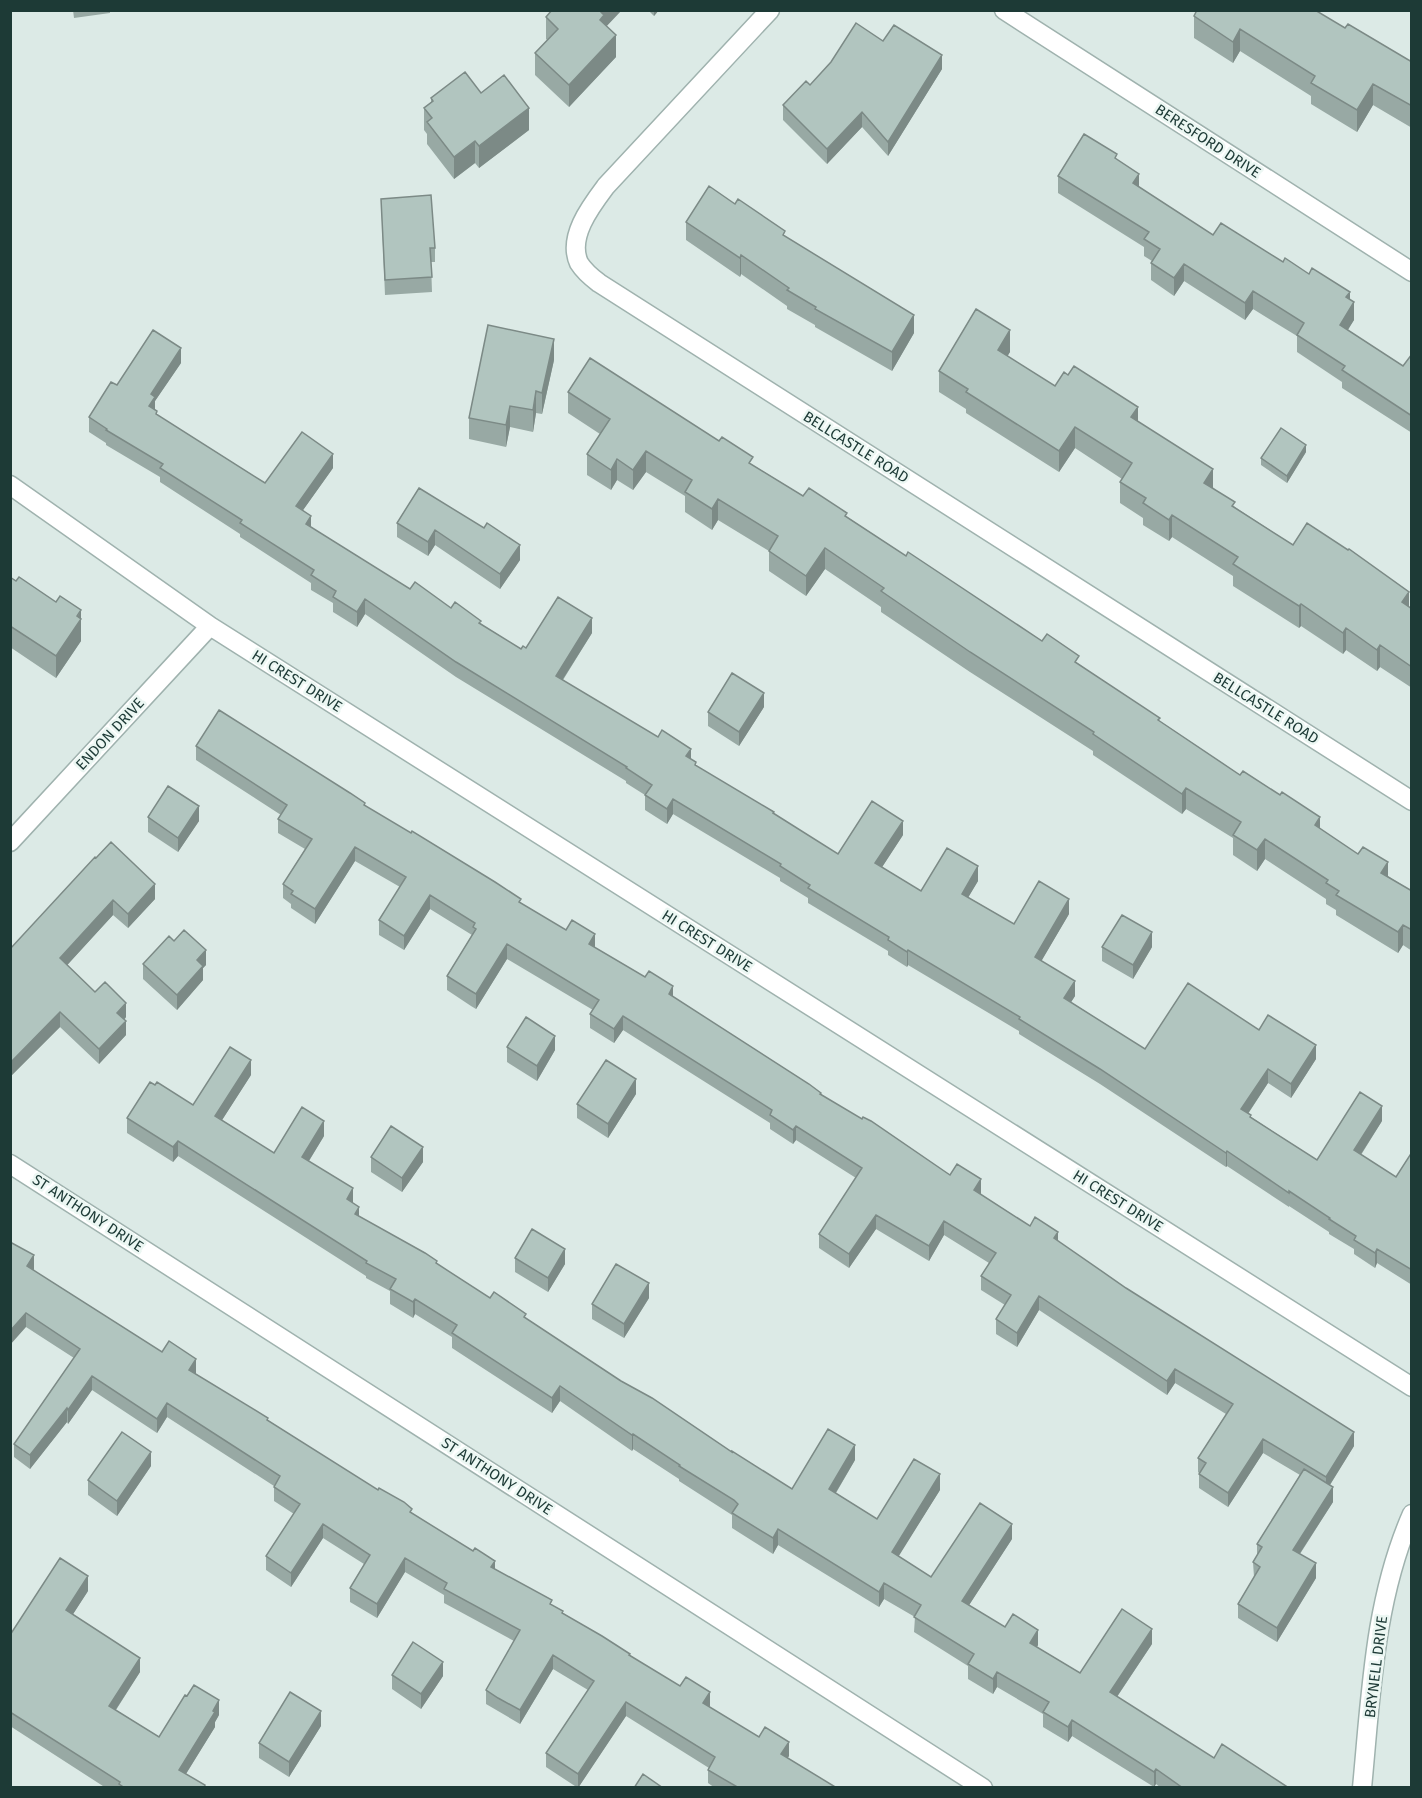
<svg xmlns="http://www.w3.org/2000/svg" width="1422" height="1798" font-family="'Fira Sans',sans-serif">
<rect width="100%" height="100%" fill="#dceae6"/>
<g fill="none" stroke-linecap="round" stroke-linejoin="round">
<g stroke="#9fb2ae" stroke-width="21">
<path id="minor" d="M770,10L606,186C591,206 567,237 579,263C584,271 591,277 599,283L1412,801
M1004,10L1412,272
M10,485L210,626L1412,1387
M10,842L210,626
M10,1164L983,1788
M1362,1788C1371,1695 1374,1600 1412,1514"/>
</g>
<use href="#minor" stroke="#fff" stroke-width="18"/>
</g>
<path fill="#98a9a4" d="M73,10H110V13L74,18Z
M648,10H659L654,16Z
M1194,16L1345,28L1412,62V128L1373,105L1357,132L1311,104V96L1240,51L1233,63L1194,38Z
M546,17L607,27L616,57L569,107L535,75V53L547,40L546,39Z
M883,41L942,69L888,156L862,127L827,164L783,120V105L810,85Z
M481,93L529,130L479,168L475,163L454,179L427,144V134L424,130V108L431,102V98Z
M1117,159L1139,187L1213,235L1283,262L1350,300L1354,320L1347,330L1403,366L1412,354V433L1342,388V382L1297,352V336L1253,309L1245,320L1184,281L1174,296L1151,280V263L1152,261L1144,256V247L1058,193V176Z
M381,199L435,248V262H431L432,292L385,295Z
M686,222L785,236L914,333L892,371L815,327V325L787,309V306L741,274L740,277L686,240Z
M1010,352L1007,356L1055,386L1138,421L1235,507L1293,545L1412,609V688L1380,667L1377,671L1346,650L1343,654L1301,626L1299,628L1233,586V576L1172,537L1169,541L1143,525V518L1120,503V482L1122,479L1075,448L1059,472L966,413V409L939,392V371Z
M554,360L542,414L536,413L533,432L510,427L506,447L469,439V418Z
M181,363L155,401V410L157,415L265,483L333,468L303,510L311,527L410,589L451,608L481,624L521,649L592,633L563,680L691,759L696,766L838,854L903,835L882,867L921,891L978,881L968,897L1014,924L1069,914L1041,961L1075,996L1071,1002L1145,1049L1259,1030L1316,1059L1291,1098L1268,1083L1248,1114L1251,1117L1317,1160L1382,1121L1361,1155L1396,1177L1412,1152V1285L1377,1263L1375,1268L1354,1254V1249L1329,1234V1232L1289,1206V1207L1227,1166L1226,1167L1100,1084L1019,1034V1031L908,965L907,967L888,955V951L808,903V898L780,881V878L673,814L667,824L645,810V795L626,783V781L456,677L365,614L357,627L333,612V603L311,590V583L240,537V534L160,482V477L106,445V443L89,432V417L117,385Z
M568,392L753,465L803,496L847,517L906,556L1079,664L1160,721L1320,829L1388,876L1412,891V951L1403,945L1398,953L1336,915V910L1326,904V899L1265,859L1257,871L1233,855V838L1186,809L1182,814L1093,755V751L970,672L881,612V607L825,569L806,596L769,571V551L718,520L712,530L685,512V496L646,472L633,490L617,480L611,490L587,475V454L600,434L568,413Z
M1306,452L1287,483L1261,465V458Z
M419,488L520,560L500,589L435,545L428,556L397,537V523Z
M10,577L81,619V641L56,678L10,647Z
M764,707L739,746L708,726V712Z
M196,746L365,806L521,903L595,948L673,997L821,1095L981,1194H980L1030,1226L1058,1241L1354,1446L1330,1485L1333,1502L1300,1554L1316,1578L1277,1642L1238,1618V1604L1254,1577L1253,1562L1257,1556V1544L1300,1475L1263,1453L1228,1507L1199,1488V1473L1198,1472V1458L1226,1414L1175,1383L1167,1395L1039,1310L1017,1347L996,1334V1319L1005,1305L981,1290V1276L989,1263L944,1235L929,1261L876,1229L849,1268L819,1248V1234L856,1178L796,1140L793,1144L770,1129V1123L623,1030L614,1043L590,1028V1014L593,1010L507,959L476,1009L471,1006L447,990V976L472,935L430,909L404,950L379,935V920L400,887L355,861L315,924L291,908V904L283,898V884L305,849L278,833V819L281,815L196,760Z
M148,817L199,821L178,852L148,832Z
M95,857L155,899L128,928L113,915L67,965L95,992L126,1017L125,1019L126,1035L99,1064L60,1027L10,1077Z
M174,941L206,965L203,968V980L177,1010L143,979V964Z
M1102,947H1152L1133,979L1102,961Z
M507,1047L555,1050L537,1081L507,1062Z
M251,1075L222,1120L274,1153L324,1136L309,1161L353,1203L359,1216L437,1264L490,1298L526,1318L621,1381L732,1452L792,1489L855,1460L836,1493L877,1519L940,1490L898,1556L931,1577L1012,1539L969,1605L1005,1627L1038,1645L1037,1647L1080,1673L1152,1644L1117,1697L1214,1758L1289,1788H1161L1156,1784L1154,1787L1072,1736L1068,1742L1043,1727V1714L997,1687L993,1694L968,1679V1666L914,1632L915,1617L884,1599L879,1607L778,1545L773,1554L732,1528V1515L679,1481V1479L633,1449L632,1451L560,1401L552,1413L452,1348V1337L415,1314L413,1318L390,1304V1291L366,1278V1276L178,1156L173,1162L127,1133V1118L155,1085L193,1105Z
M636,1094L608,1138L577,1118V1104Z
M371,1157L423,1162L402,1192L371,1172Z
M10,1242L34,1269L33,1270L162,1352L196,1373V1374L412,1513L495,1569L552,1605L563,1613L710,1706L709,1707L789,1756L787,1758L837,1788H715L708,1783V1770L709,1768L626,1716L578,1788L546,1767V1753L588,1690L553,1669L520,1724L486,1704V1690L514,1641L444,1603V1595L405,1572L377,1618L350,1602V1588L364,1564L323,1538L291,1587L266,1570V1556L294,1514L274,1501V1486L167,1417L157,1433L92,1390L68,1424L67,1422L30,1469L14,1457V1444L74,1358L26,1327Z
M515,1258L565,1264L548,1292L515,1272Z
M649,1298L624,1338L592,1319V1304Z
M151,1466L117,1516L88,1495V1480Z
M88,1591L73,1614L140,1672L116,1710L159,1737L219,1715L215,1722V1727L186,1774L205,1788H106L10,1726V1635Z
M392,1675L443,1676L421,1709L392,1689Z
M321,1726L289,1777L259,1758V1743Z"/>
<path fill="#7c8a86" d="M602,10H622L604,29L600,42L601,12Z
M654,10H659L654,16Z
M1240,29V51L1233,63V42Z
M616,35V57L569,107V85Z
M942,55V69L888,156V142Z
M1373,84V105L1357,132V110Z
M529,108V130L479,168V146Z
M862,112V127L827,164V149Z
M475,141V163L454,179V157Z
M1139,174V191L1133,183Z
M12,209V224L10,226V211Z
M741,255V274L740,277V258Z
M1184,264V281L1174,296V278Z
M1253,291V309L1245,320V303Z
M1350,292V309L1354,302V320L1340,343V325L1346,297Z
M914,315V333L892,371V352Z
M1010,330V352L998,372V350Z
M554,339V360L542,414V393Z
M181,348V363L155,401V411L149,406L151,394Z
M536,391V413L533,432V410Z
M510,406V427L506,447V425Z
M1138,407V428L1131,417Z
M1075,427V448L1059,472V451Z
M1306,445V452L1287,483V476Z
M646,451V472L633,490V470Z
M333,454V468L296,520V506Z
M617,459V480L611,490V470Z
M1213,469V491L1204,483Z
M718,499V520L712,530V509Z
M1172,515V537L1169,541V520Z
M311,516V530L306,524Z
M435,530V545L428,556V542Z
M520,545V560L500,589V574Z
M825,548V569L806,596V576Z
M1409,592V614L1402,602Z
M365,599V614L357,627V612Z
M1301,604V626L1299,628V606Z
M81,610V641L56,678V656Z
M592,618V633L556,690V676Z
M1346,628V650L1343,654V633Z
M1380,645V667L1377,671V650Z
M764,693V707L739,746V732Z
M691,749V764L686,756Z
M1186,788V809L1182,814V794Z
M673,799V814L667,824V809Z
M199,806V821L178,852V838Z
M1320,817V837L1315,825Z
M903,821V835L875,878V863Z
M1265,839V859L1257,871V850Z
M355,847V861L315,924V909Z
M1388,862V883L1381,873Z
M978,866V881L962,908V894Z
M155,884V899L128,928V914Z
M430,895V909L404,950V936Z
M1069,899V914L1035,972V957Z
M113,900V915L60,973V958Z
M1403,925V945L1398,953V932Z
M1152,932V947L1133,979V965Z
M595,934V948L589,944Z
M507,944V959L476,1009V994Z
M206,950V965L203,968V980L177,1010V995L197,960Z
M908,950V965L907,967V952Z
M1075,981V996L1064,1013V998Z
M673,986V1001L669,994Z
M126,1003V1017L117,1027V1013Z
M60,1012V1027L10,1077V1063Z
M623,1016V1030L614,1043V1029Z
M126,1021V1035L99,1064V1049Z
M555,1036V1050L537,1081V1066Z
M1316,1045V1059L1291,1098V1084Z
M251,1060V1075L215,1131V1116Z
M1268,1069V1083L1241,1124V1109Z
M636,1079V1094L608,1138V1124Z
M1382,1106V1121L1354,1165V1150Z
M324,1121V1136L302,1172V1157Z
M796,1126V1140L793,1144V1130Z
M178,1141V1156L173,1162V1147Z
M423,1147V1162L402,1192V1178Z
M1227,1151V1166L1226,1167V1153Z
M981,1179V1194L974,1204V1190Z
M353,1188V1204L347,1199Z
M359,1207V1222L355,1214Z
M876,1215V1229L849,1268V1254Z
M944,1221V1235L929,1261V1246Z
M1058,1232V1246L1054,1238Z
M565,1249V1264L548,1292V1278Z
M1377,1249V1263L1375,1268V1253Z
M34,1255V1269L27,1280V1266Z
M649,1283V1298L624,1338V1324Z
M1039,1296V1310L1017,1347V1333Z
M415,1299V1314L413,1318V1302Z
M26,1313V1327L10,1345V1331Z
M196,1359V1373L189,1384V1370Z
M1175,1369V1383L1167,1395V1381Z
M92,1376V1390L68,1424V1410Z
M560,1386V1401L552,1413V1398Z
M167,1403V1417L157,1433V1419Z
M67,1408V1422L30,1469V1455Z
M1354,1432V1446L1326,1491V1477Z
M633,1434V1449L632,1451V1435Z
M1263,1439V1453L1228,1507V1493Z
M855,1445V1460L829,1504V1489Z
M151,1452V1466L117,1516V1501Z
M940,1474V1490L892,1567V1552Z
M1333,1487V1502L1293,1564V1550Z
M323,1524V1538L291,1587V1573Z
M1012,1524V1539L962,1616V1601Z
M778,1529V1545L773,1554V1538Z
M405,1558V1572L377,1618V1604Z
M495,1561V1575L491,1567Z
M1316,1563V1578L1277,1642V1628Z
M88,1576V1591L66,1625V1610Z
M884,1583V1599L879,1607V1592Z
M1152,1629V1644L1110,1707V1692Z
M1038,1630V1645L1030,1658V1643Z
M553,1655V1669L520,1724V1710Z
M140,1658V1672L109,1720V1706Z
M443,1662V1676L421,1709V1694Z
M997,1672V1687L993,1694V1679Z
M710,1692V1706L703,1717V1703Z
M219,1700V1715L215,1722V1727L179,1785V1770Z
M626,1702V1716L578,1788V1774Z
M321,1711V1726L289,1777V1762Z
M1072,1720V1736L1068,1742V1727Z
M789,1742V1756L781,1768V1754Z
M1156,1769V1784L1154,1787V1772Z"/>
<path fill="#b1c5bf" stroke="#7c8a86" stroke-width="1.5" d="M552,10H602L601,12L604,15L600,20L616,35L569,85L535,53L558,29L546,17Z
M1197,10H1315L1345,28L1348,24L1412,62V106L1373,84L1357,110L1311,83L1315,76L1240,29L1233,42L1194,16Z
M856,23L883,41L894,25L942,55L888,142L862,112L827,149L783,105L806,81L810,85L831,62Z
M465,72L481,93L504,75L529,108L479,146L475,141L454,157L427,122L432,118L424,108L433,101L431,98Z
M1084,134L1117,154L1115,158L1139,174L1133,183L1213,235L1221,223L1283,262L1285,258L1309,274L1312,268L1350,292L1346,297L1354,302L1340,325L1403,366L1412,354V416L1342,370L1345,366L1297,335L1304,323L1253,291L1245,303L1184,264L1174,278L1151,263L1160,249L1144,239L1149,232L1058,176Z
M709,186L735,204L738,199L785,231L783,235L914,315L892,352L815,309L816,307L787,290L789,288L741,255L740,258L686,222Z
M431,195L435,248H430L432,277L385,280L381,199Z
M976,309L1010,330L998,350L1055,386L1064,372L1068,375L1074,366L1138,407L1131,417L1213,469L1204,483L1235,502L1232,506L1293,545L1307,523L1348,550L1349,549L1409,592L1402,602L1412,609V667L1380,645L1377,650L1346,628L1343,633L1301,604L1299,606L1233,564L1238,557L1172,515L1169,520L1143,503L1146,498L1120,482L1132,463L1075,427L1059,451L966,392L968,389L939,371Z
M488,325L554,339L542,393L536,391L533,410L510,406L506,425L469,418Z
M153,330L181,348L151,394L155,397L149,406L157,411L156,414L265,483L302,432L333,454L296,506L311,516L306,524L410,589L415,582L451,608L455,602L481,621L479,623L521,649L523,646L526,648L558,597L592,618L556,676L658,737L662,730L691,749L686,756L696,762L695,765L774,812L773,813L838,854L872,801L903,821L875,863L921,891L947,848L978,866L962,894L1014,924L1039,881L1069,899L1035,957L1075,981L1064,998L1145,1049L1188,983L1259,1030L1268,1015L1316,1045L1291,1084L1268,1069L1241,1109L1251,1115L1250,1117L1317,1160L1360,1092L1382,1106L1354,1150L1396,1177L1412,1152V1270L1377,1249L1375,1253L1354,1240L1356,1236L1329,1219L1330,1218L1289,1191V1193L1227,1151L1226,1153L1100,1069L1019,1019L1020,1017L908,950L907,952L888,940L889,937L808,888L810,885L780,866L781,864L673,799L667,809L645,795L652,785L626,768L627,767L456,662L365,599L357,612L333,597L336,591L311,575L314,570L240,523L242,520L160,468L163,464L106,430L107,429L89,417L111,382L117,385Z
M590,358L719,441L722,437L753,457L749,463L803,496L809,488L847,513L845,516L906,556L908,552L1042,641L1047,634L1079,656L1075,662L1160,718L1158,720L1240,775L1243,771L1280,795L1282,792L1320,817L1315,825L1358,854L1363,847L1388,862L1381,873L1412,891V930L1403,925L1398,932L1336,895L1339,891L1326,883L1328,880L1265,839L1257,850L1233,835L1241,822L1186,788L1182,794L1093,734L1094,732L970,652L881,591L884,588L825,548L806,576L769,551L778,536L718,499L712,509L685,492L692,480L646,451L633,470L617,459L611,470L587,454L610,419L568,392Z
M1281,428L1306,445L1287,476L1261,458Z
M419,488L484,528L487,523L520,545L500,574L435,530L428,542L397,523Z
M10,577L16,581L19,577L56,602L60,596L81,610L77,616L81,619L56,656L10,626Z
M732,673L764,693L739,732L708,712Z
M219,710L350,793L365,803L364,805L411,833L412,831L495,882L521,899L519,902L566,930L572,920L595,934L589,944L645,977L649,971L673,986L669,994L809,1084L821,1093L820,1094L862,1119L863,1117L871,1121L950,1175L957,1164L981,1179L974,1190L1030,1226L1035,1217L1058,1232L1054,1238L1126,1288L1354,1432L1326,1477L1263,1439L1228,1493L1199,1474L1206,1463L1198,1458L1233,1404L1175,1369L1167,1381L1039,1296L1017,1333L996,1319L1011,1295L981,1276L996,1253L944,1221L929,1246L876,1215L849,1254L819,1234L862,1168L796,1126L793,1130L770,1115L772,1110L623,1016L614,1029L590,1014L599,1000L507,944L476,994L471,991L447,976L476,929L473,927L475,923L430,895L404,936L379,920L406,877L355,847L315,909L291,894L293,891L283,884L312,839L278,819L287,805L196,746Z
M168,786L199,806L178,838L148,817Z
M111,842L155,884L128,914L113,900L60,958L95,992L105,982L126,1003L117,1013L126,1021L99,1049L60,1012L10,1063V949L95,857L96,858Z
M1122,915L1152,932L1133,965L1102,947Z
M184,930L206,950L197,960L203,966L177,995L143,964L169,936L174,941Z
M526,1017L555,1036L537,1066L507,1047Z
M230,1047L251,1060L215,1116L274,1153L302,1107L324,1121L302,1157L353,1188L347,1199L359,1207L355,1214L425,1253L437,1261L436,1263L490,1298L494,1292L526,1314L524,1317L621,1381L652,1398L732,1452V1451L792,1489L828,1429L855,1445L829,1489L877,1519L914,1459L940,1474L892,1552L931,1577L980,1503L1012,1524L962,1601L1005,1627L1013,1614L1038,1630L1030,1643L1080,1673L1122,1609L1152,1629L1110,1692L1214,1758L1222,1744L1289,1788H1183L1156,1769L1154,1772L1072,1720L1068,1727L1043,1712L1049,1702L997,1672L993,1679L968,1664L974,1654L914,1617L921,1605L884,1583L879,1592L778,1529L773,1538L732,1513L738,1504L734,1500L679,1466L680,1465L633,1434L632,1435L560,1386L552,1398L452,1333L457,1325L415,1299L413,1302L390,1289L396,1279L366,1263L367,1261L178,1141L173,1147L127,1118L150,1082L155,1085L157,1082L193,1105Z
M606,1060L636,1079L608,1124L577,1104Z
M391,1126L423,1147L402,1178L371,1157Z
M532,1229L565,1249L548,1278L515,1258Z
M10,1242L34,1255L27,1266L162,1352L169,1341L196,1359L189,1370L268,1418L267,1420L378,1490L379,1488L404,1502L412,1509L410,1512L473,1551L475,1548L495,1561L491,1567L552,1600L550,1604L563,1611L562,1613L602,1636L630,1654L629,1655L680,1686L686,1677L710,1692L703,1703L759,1737L765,1727L789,1742L781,1754L837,1788H739L708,1770L715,1757L626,1702L578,1774L546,1753L594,1681L553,1655L520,1710L498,1698L486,1690L520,1630L444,1589L447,1583L405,1558L377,1604L350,1588L370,1555L323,1524L291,1573L266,1556L300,1504L274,1487L280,1476L167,1403L157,1419L92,1376L68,1410L67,1408L30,1455L14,1444L80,1349L26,1313L10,1331Z
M616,1264L649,1283L624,1324L592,1304Z
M122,1432L151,1452L117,1501L88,1480Z
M1304,1469L1333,1487L1293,1550L1316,1563L1277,1628L1238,1604L1260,1567L1253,1562L1262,1547L1257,1544Z
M60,1558L88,1576L66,1610L140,1658L109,1706L159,1737L185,1695L187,1696L194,1685L219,1700L213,1711L215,1712L179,1770L205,1785L204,1788H125L119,1784L120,1782L10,1712V1635Z
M413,1642L443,1662L421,1694L392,1675Z
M290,1692L321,1711L289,1762L259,1743Z
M643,1774L663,1788H634Z"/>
<g text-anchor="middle" stroke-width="5" stroke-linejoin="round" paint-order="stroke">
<g font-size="15" fill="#1d3a36" stroke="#ecf7f3">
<text transform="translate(1208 141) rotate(33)" y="5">BERESFORD DRIVE</text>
<text transform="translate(856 447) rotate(32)" y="5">BELLCASTLE ROAD</text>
<text transform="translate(297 681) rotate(32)" y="5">HI CREST DRIVE</text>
<text transform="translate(1266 708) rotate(32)" y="5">BELLCASTLE ROAD</text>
<text transform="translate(110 734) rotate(-47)" y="5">ENDON DRIVE</text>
<text transform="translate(707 941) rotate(32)" y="5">HI CREST DRIVE</text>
<text transform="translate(1118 1201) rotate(32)" y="5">HI CREST DRIVE</text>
<text transform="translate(88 1213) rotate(33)" y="5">ST ANTHONY DRIVE</text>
<text transform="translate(497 1476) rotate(33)" y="5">ST ANTHONY DRIVE</text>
<text transform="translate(1376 1667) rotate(-83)" y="5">BRYNELL DRIVE</text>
</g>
</g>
<rect width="1422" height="1798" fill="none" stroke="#1d3a36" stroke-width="24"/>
</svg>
